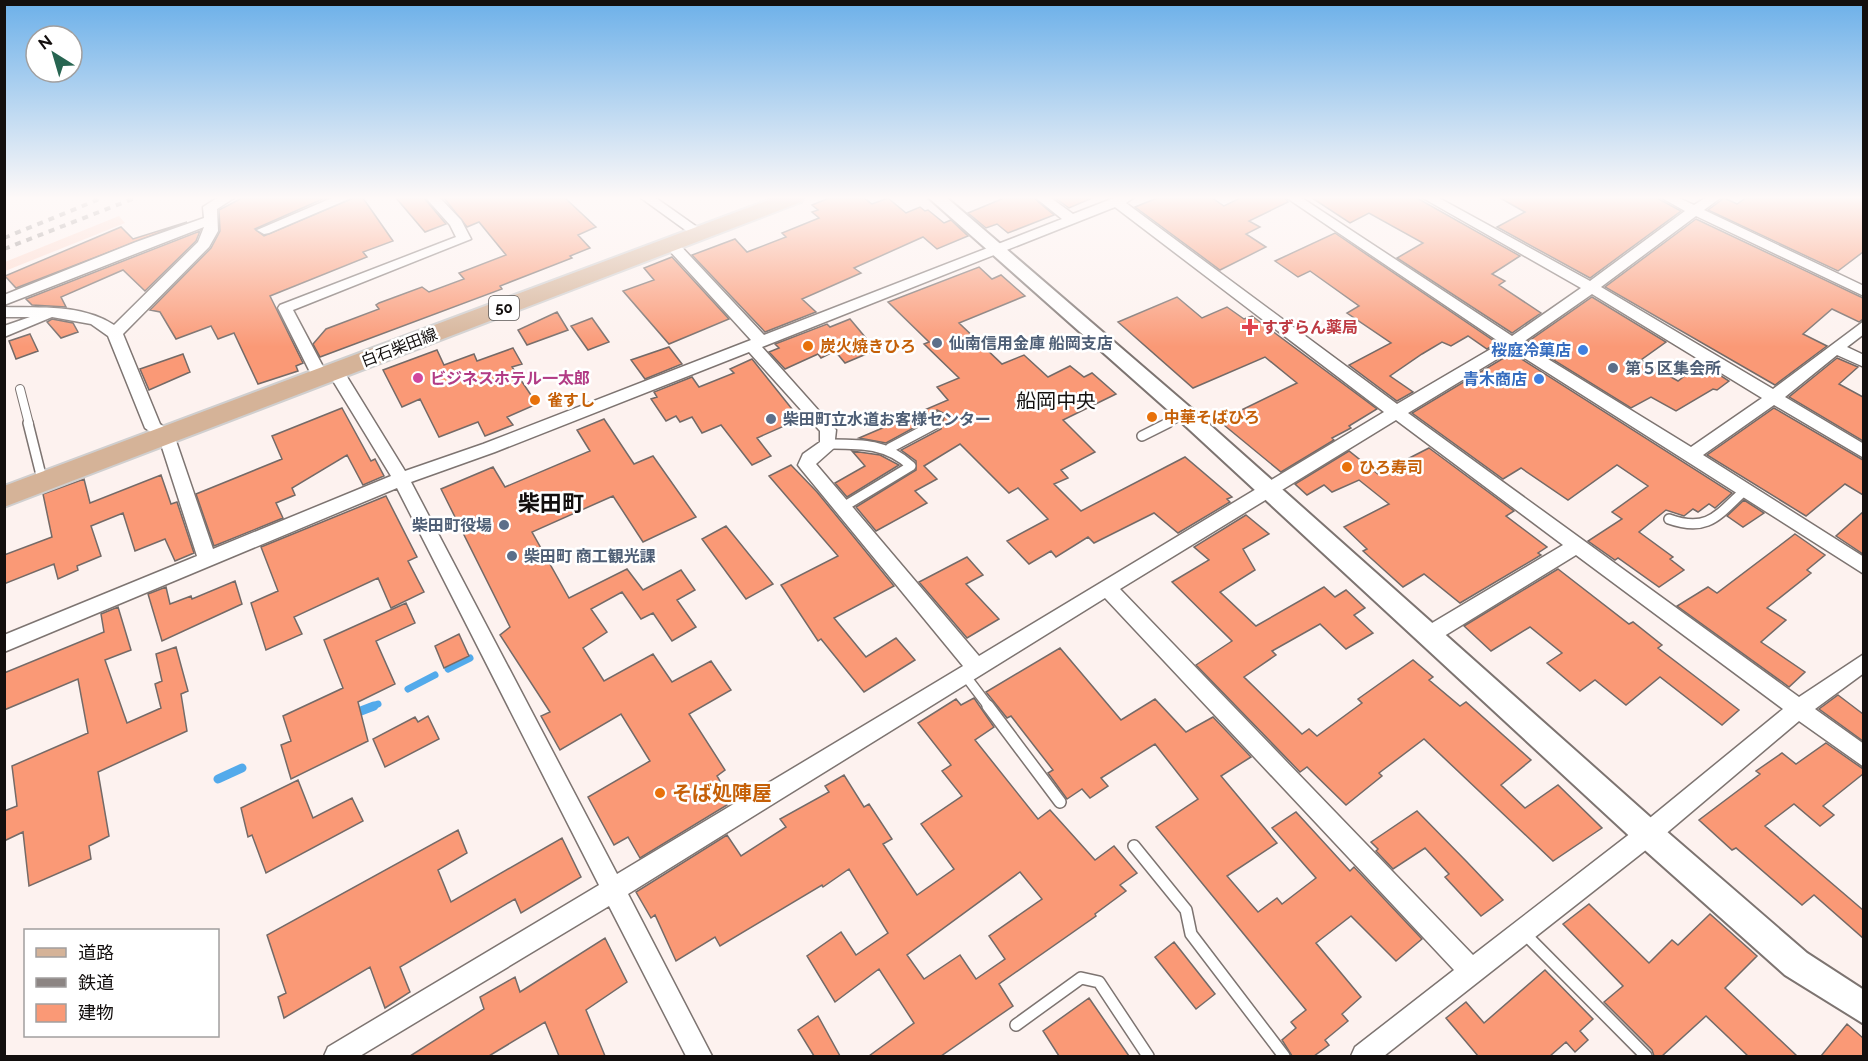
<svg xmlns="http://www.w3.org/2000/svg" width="1868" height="1061" font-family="Raleway,'Noto Sans JP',sans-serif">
<rect width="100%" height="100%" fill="#fdf2ef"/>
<path fill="#fdd7ca" d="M119,216L125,223L5,271V262Z"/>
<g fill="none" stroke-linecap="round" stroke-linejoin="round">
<path stroke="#53aaeb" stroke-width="7" d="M448,669L470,658
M408,689L435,675
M370,707L378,704"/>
<path stroke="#53aaeb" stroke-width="9" d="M353,714L374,706
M218,779L242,768"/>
</g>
<path fill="#fa9976" stroke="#746a67" stroke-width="1.5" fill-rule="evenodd" d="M242,198H325L255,229L264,236L353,198H363L393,241L363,252L367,257L270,296L303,363L296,366L298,371L258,384L234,333L218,339L211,326L176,339L160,312L150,310L211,248L220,231L219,210Z
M396,198H424L446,224L425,232Z
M444,198H565L596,227L578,235L590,248L570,256L572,258L500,286L502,289L320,357L313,344L326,329L379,309L376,305L379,303L422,287L429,292L464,279L459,273L506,255L479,222L467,227Z
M829,198H864L872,204L888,198L906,213L920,207L925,211L928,210L944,223L951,220L968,236L937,249L923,237L854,268L861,273L802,299L816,312L765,332L692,255L735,239L747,252L786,237L782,233L819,218L812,212L818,210L812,205Z
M1004,198H1034L1054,215L1008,233L997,224L986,228L968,213Z
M1055,198H1092L1069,208Z
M1157,198H1212L1224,206L1240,198H1285L1288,202L1249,221L1260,227L1246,234L1266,247L1220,270L1135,207Z
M1312,198H1417L1520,256L1492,274L1505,281L1499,285L1541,313L1512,333L1397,258L1423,243L1369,213L1350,223Z
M1500,198H1657L1681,211L1590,278L1497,227L1525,212Z
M1724,198L1737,204L1746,198H1863V252L1838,271L1708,210Z
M1696,219L1863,298V319L1859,322L1832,309L1803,334L1827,346L1775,385L1605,287Z
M187,222L16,288L5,276L121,227L133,239Z
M200,231L196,241L145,291L123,270L61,297L66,307L32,305L26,299Z
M1335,233L1497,343L1487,349L1468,336L1451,346L1442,342L1422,354L1390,376L1413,392L1397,401L1349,365L1391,343L1347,313L1359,306L1310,271L1298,277L1275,261Z
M672,257L729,319L669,344L623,291L654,280L644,268Z
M979,267L992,279L1001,275L1025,296L959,323L1002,364L1024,355L1048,377L1070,366L1084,377L1092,373L1116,394L1063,420L1095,452L1061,470L1068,478L1054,484L1081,511L1185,457L1232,497L1227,499L1230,502L1178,533L1154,513L1094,543L1088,537L1056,557L1051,551L1029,564L1007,541L1048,519L1018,488L1009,493L960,444L924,466L937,479L915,491L927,503L876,531L856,507L916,470V461L901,450L941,429L945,414L937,410L930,419L886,443L859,438L948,400L937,387L959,378L924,344L929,342L888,302Z
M1177,297L1202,318L1227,307L1244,319L1252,316L1377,409L1349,426L1351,428L1332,438L1334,440L1281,472L1219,421L1297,383L1265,357L1193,388L1118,322Z
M1592,297L1666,342L1641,360L1678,381L1701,363L1729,381L1717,390L1713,389L1676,411L1651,397L1631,408L1526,343Z
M557,312L568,330L527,345L518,330Z
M592,318L609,342L588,350L571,326Z
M52,319L73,323L78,332L61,338L47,322Z
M850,319L876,350L845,363L835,351L821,358L818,354L785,369L769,352L779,348L775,344L827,324L830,327Z
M30,334L38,351L16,359L9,341Z
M669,347L682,364L645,379L631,360Z
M513,348L522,364L512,367L537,404L507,417L513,425L485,436L478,422L439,437L420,399L402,407L383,370L437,350L444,365L474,354L477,361Z
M1512,353L1732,493L1715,508L1709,504L1698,512L1693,509L1684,516L1666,510L1639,532L1673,557L1670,559L1684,570L1659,587L1618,558L1615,560L1588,541L1622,519L1612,512L1648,486L1617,465L1568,500L1521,468L1503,479L1412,413Z
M183,354L190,372L149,390L140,369Z
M1837,358L1858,367L1839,384L1863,397V441L1789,397Z
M752,359L800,419L757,438L771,456L752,465L721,425L702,433L692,417L680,422L676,416L666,421L651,399L657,397L654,392L692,377L699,387L734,373L730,369Z
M342,408L371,461L375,459L384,476L363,485L347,455L292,488L295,495L276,503L283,518L214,546L196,494L282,459L272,436Z
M1774,408L1863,460V495L1845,484L1806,516L1707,455Z
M604,419L634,464L653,456L696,517L643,542L613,496L532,532L569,598L627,569L643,590L681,570L695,590L677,600L696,627L672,641L653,613L641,619L622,592L591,609L607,632L583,648L604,681L653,654L672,682L711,661L731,690L689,714L725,770L717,776L720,781L714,785L727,805L640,858L628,837L614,845L588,797L650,761L621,714L560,750L541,716L550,712L500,635L510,627L441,489L493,467L505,487L590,451L577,430Z
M1429,448L1514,511L1506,516L1547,547L1538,553L1541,555L1460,603L1424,574L1403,587L1363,551L1367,549L1344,527L1389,504L1359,480L1332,492L1324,485L1307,495L1295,484L1349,451L1378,474Z
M852,451L880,455L899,465L847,497L835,483L865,466Z
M791,465L817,492L894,586L834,618L866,657L896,638L915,660L864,692L821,639L818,641L781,585L838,556L769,476Z
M161,475L171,504L177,502L194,553L175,561L165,539L135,551L123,513L91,526L101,556L77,566L78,570L58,579L54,564L4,584V555L52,537L43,494L84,479L90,503Z
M386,496L417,557L408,561L424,592L391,608L378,578L294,617L302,634L266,650L251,603L278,591L261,547Z
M1744,500L1764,513L1743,527L1727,516Z
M1863,512V554L1836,536Z
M1246,515L1269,534L1243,549L1255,570L1220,592L1256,626L1324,587L1335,597L1346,590L1365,608L1354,615L1373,633L1346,649L1320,624L1272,651L1276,655L1244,677L1302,734L1309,729L1317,736L1362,703L1358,699L1413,660L1433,677L1429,680L1460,706L1466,702L1531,760L1501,785L1525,808L1558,785L1602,828L1553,861L1424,739L1379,773L1382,776L1346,805L1307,767L1300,772L1196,665L1232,641L1172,582L1209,560L1194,547Z
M726,526L773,584L746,599L702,539Z
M1795,534L1825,555L1807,570L1811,573L1767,608L1786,620L1761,642L1805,672L1789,687L1677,606L1708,587L1717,593Z
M967,557L983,575L966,584L999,619L967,638L919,582Z
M1558,569L1629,624L1633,622L1662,645L1658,648L1739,710L1722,725L1660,677L1626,705L1595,680L1580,691L1547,663L1562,653L1530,627L1491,651L1464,626Z
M235,581L242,604L162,641L148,594L166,587L170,604L191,596L192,599Z
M406,603L415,623L376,641L395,684L358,702L368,741L291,779L281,745L291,741L283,716L343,688L324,640Z
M118,607L131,650L105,660L127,723L161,708L155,684L162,681L156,654L176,647L188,691L181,694L187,731L98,772L109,836L89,846L91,859L29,886L23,832L4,841V811L17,806L12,766L88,733L78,679L4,710V673L104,632L101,614Z
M459,634L469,656L444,668L435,646Z
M1060,648L1121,720L1155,699L1186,732L1213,717L1251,757L1221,776L1277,843L1227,876L1258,912L1277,898L1282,904L1316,878L1272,828L1296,812L1350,871L1354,867L1422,939L1396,961L1351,916L1316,943L1361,997L1342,1014L1348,1021L1325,1040L1329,1045L1314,1056H1292L1282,1040L1296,1028L1291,1022L1306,1010L1156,827L1198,799L1155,744L1101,778L1108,786L1090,798L1082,789L1067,799L1048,773L1053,770L1011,716L1007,718L986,692Z
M1838,695L1863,714V741L1819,709Z
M974,698L994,727L975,740L1038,819L1050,810L1095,860L1114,846L1137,873L1120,885L1126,891L1095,914L1096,916L999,984L1013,1006L941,1056H869L914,1023L879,969L835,1002L807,956L841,932L856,955L888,933L849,869L823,887L822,885L720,946L715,937L676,961L655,915L651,918L636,892L727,835L741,856L786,827L780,819L829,792L825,786L844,775L864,807L869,804L892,839L883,844L917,895L954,869L921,824L962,796L942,771L951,765L918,723L956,699L961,705ZM1020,872L1042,899L989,936L1005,959L976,979L960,955L924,979L907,955Z
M428,716L439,739L385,767L373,739L415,717L418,722Z
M1826,743L1863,769V774L1823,806L1834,815L1820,826L1794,804L1765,826L1863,910V938L1814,895L1802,905L1736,848L1732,850L1699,820L1760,774L1756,771L1782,753L1796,764Z
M298,780L313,818L352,798L363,821L266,873L252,835L248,837L241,808Z
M1417,811L1467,862L1503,900L1481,916L1445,877L1449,874L1425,848L1393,869L1376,851L1378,849L1371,842Z
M458,830L467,853L438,870L451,902L562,838L581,877L521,913L515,899L400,967L410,992L385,1008L370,967L284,1018L278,997L286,993L267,935Z
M1589,904L1649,963L1672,940L1678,945L1710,914L1757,956L1725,988L1797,1056H1748L1706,1016L1662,1056H1654L1652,1050L1604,1002L1623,986L1563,924Z
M605,938L627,982L586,1010L605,1056H559L545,1022L489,1056H410L484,1009L480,997L515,977L520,992Z
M1174,942L1215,994L1196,1009L1155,957Z
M1545,970L1593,1019L1580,1031L1588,1040L1575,1052L1566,1042L1550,1056H1478L1446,1018L1466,1002L1484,1023Z
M1089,998L1129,1056H1059L1043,1031Z
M818,1016L840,1056H814L798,1030Z
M1847,1024L1863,1038V1056H1821Z"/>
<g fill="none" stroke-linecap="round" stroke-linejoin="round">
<g stroke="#7d7471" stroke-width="10">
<path id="service-far2" d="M20,389L29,424
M934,424L939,416
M1165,424L1185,414"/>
</g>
<g stroke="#7d7471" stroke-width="12">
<path id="service-far1" d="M28,423L43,483
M1142,436L1168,423
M828,444C860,444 886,443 911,466L843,507
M890,448L937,423
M1669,519C1708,533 1718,515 1745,490
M964,674L989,707"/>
</g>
<g stroke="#7d7471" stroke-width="14">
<path id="service" d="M988,706L1060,802
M1134,846L1186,910L1191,934L1284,1056
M1523,932L1646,1056
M1016,1025L1081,978L1099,982L1148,1056"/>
</g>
<g stroke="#7d7471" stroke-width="3">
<path id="minor" d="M217,198H234L217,209L218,231L209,247L123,334L160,424L174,435L213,549L391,476L327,371L329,367H341L405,471L483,444L751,340L667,248L665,245L672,241L677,242L764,335L1062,219L1036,198H1051L1073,214L1114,198H1133L1126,203L1397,404L1501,343L1287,198H1302L1512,336L1581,288L1423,198H1439L1590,281L1685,211L1662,198H1679L1694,205L1705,198H1720L1704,210L1864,286V296L1696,216L1601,287L1773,389L1864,321V334L1847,347L1864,355V367L1837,355L1785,397L1864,444V458L1774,405L1703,455L1864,557V574L1512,350L1408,413L1799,697L1864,654V673L1815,709L1864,744V767L1799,721L1656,842L1384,1056H1351L1355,1047L1454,970L1105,598L628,894L712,1056H686L609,906L360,1056H324L328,1047L599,885L397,488L4,652V635L197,556L159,438L145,428L108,336L91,324L52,317L4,337V326L30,317H4V307C41,308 82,304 114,325L198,242L204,227L4,305V295L136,242L204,218L203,207ZM1115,207L1384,412L979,656L816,464L834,448L836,430L762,347ZM1592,294L1762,398L1691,447L1522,343ZM749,352L820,431V442L803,454L798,465L801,469L963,666L617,874L411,482L495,452ZM1396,420L1563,545L1422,629L1419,635L1422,641L1429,643L1436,641L1576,555L1783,709L1640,826L1473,955L1120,589Z
M332,198H351L269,233L264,234L257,230Z
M426,198H440L461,220L471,239L293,310L328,376L326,380H314L278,308L280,305L456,237L450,225Z
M641,198H656L707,234L705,237H695Z"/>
</g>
<g stroke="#7d7471" stroke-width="4">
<path id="tertiary" d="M929,198H947L1192,409L1658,824L1807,953L1864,990V1024L1785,975L1638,844L1178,419Z"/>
</g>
<g stroke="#d0cfcf" stroke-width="4">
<path id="primary" d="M774,198H804L801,202L4,507V486Z"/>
</g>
<use href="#service-far2" stroke="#fff" stroke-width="8"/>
<use href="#service-far1" stroke="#fff" stroke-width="9"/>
<use href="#service" stroke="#fff" stroke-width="11"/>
<use href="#minor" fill="#fff" fill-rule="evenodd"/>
<use href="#tertiary" fill="#fff" fill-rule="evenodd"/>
<use href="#primary" fill="#d5b398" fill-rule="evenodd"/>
<path stroke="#8c8583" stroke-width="4" stroke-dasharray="6 6" stroke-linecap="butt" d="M4,238L102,198
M4,249L135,198"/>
</g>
<linearGradient id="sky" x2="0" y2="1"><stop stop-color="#6cb0e9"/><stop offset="0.57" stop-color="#fef9f8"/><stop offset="1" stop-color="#fef9f8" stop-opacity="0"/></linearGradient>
<rect width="1868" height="347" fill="url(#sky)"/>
<path fill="#e0444e" stroke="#fff" stroke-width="2" d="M1247 318h6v6h6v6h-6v6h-6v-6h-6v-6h6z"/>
<g fill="#5c6f8a" stroke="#fff" stroke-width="2">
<circle cx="937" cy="343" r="6"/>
<circle cx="1613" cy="368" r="6"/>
<circle cx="771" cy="419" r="6"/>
<circle cx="504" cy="525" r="6"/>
<circle cx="512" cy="556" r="6"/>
</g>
<g fill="#e8710a" stroke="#fff" stroke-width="2">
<circle cx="808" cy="346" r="6"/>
<circle cx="535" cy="400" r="6"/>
<circle cx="1152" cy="417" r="6"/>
<circle cx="1347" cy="467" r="6"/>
<circle cx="660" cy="793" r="6"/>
</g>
<g fill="#3f7fe0" stroke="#fff" stroke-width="2">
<circle cx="1583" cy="350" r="6"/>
<circle cx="1539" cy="379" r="6"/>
</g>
<circle fill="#d1479c" stroke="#fff" stroke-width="2" cx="418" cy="378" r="6"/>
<g text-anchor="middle" stroke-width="5" stroke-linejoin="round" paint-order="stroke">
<rect fill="#fff" stroke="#5a5756" stroke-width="1.5" x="489" y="296" width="30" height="24" rx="4.5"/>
<g font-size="15" font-weight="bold" fill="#130f0e">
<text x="504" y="313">50</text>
</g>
<g font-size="16" font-weight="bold" fill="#be3a42" stroke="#fff" text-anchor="start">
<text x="1262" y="333">すずらん薬局</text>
</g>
<g font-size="16" font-weight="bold" fill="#4e5e75" stroke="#fff" text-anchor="start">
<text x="949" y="349">仙南信用金庫 船岡支店</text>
<text x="1625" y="374">第５区集会所</text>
<text x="783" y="425">柴田町立水道お客様センター</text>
<text x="492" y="531" text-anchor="end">柴田町役場</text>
<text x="524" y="562">柴田町 商工観光課</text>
</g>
<g font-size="16" font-weight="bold" fill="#c56008" stroke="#fff" text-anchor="start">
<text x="820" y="352">炭火焼きひろ</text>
<text x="547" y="406">雀すし</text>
<text x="1164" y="423">中華そばひろ</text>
<text x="1359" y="473">ひろ寿司</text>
</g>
<g font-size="16" fill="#130f0e" stroke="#fff">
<text transform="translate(399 347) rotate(-21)" y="6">白石柴田線</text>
</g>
<g font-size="16" font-weight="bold" fill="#366cbe" stroke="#fff" text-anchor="end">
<text x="1571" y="356">桜庭冷菓店</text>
<text x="1527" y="385">青木商店</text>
</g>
<g font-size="16" font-weight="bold" fill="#b23c85" stroke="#fff" text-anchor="start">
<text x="430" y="384">ビジネスホテル一太郎</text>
</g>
<g font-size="20" fill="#130f0e" stroke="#fff">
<text x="1056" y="408">船岡中央</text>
</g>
<g font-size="20" font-weight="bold" fill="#c56008" stroke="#fff" text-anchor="start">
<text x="672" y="800">そば処陣屋</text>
</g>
<g font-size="22" font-weight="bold" fill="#130f0e" stroke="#fff">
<text x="551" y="511">柴田町</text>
</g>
</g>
<rect width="1868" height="1061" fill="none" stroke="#130f0e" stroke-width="12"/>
<rect x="24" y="929" width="195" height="108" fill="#ffffff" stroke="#a19f9f" stroke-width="1.5"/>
<rect x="36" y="948" width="30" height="9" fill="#d5b398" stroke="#a19f9f" stroke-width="1.5"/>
<text x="78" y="959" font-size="18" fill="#130f0e">道路</text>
<rect x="36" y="978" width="30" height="9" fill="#8c8583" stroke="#a19f9f" stroke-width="1.5"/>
<text x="78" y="989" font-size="18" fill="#130f0e">鉄道</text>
<rect x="36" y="1004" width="30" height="18" fill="#fa9976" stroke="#a19f9f" stroke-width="1.5"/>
<text x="78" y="1019" font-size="18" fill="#130f0e">建物</text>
<g transform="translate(54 54) rotate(323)"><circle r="28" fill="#ffffff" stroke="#a19f9f" stroke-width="1.5"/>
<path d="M0-4.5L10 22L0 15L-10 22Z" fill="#276551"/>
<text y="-9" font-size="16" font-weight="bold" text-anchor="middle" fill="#130f0e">N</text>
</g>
</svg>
